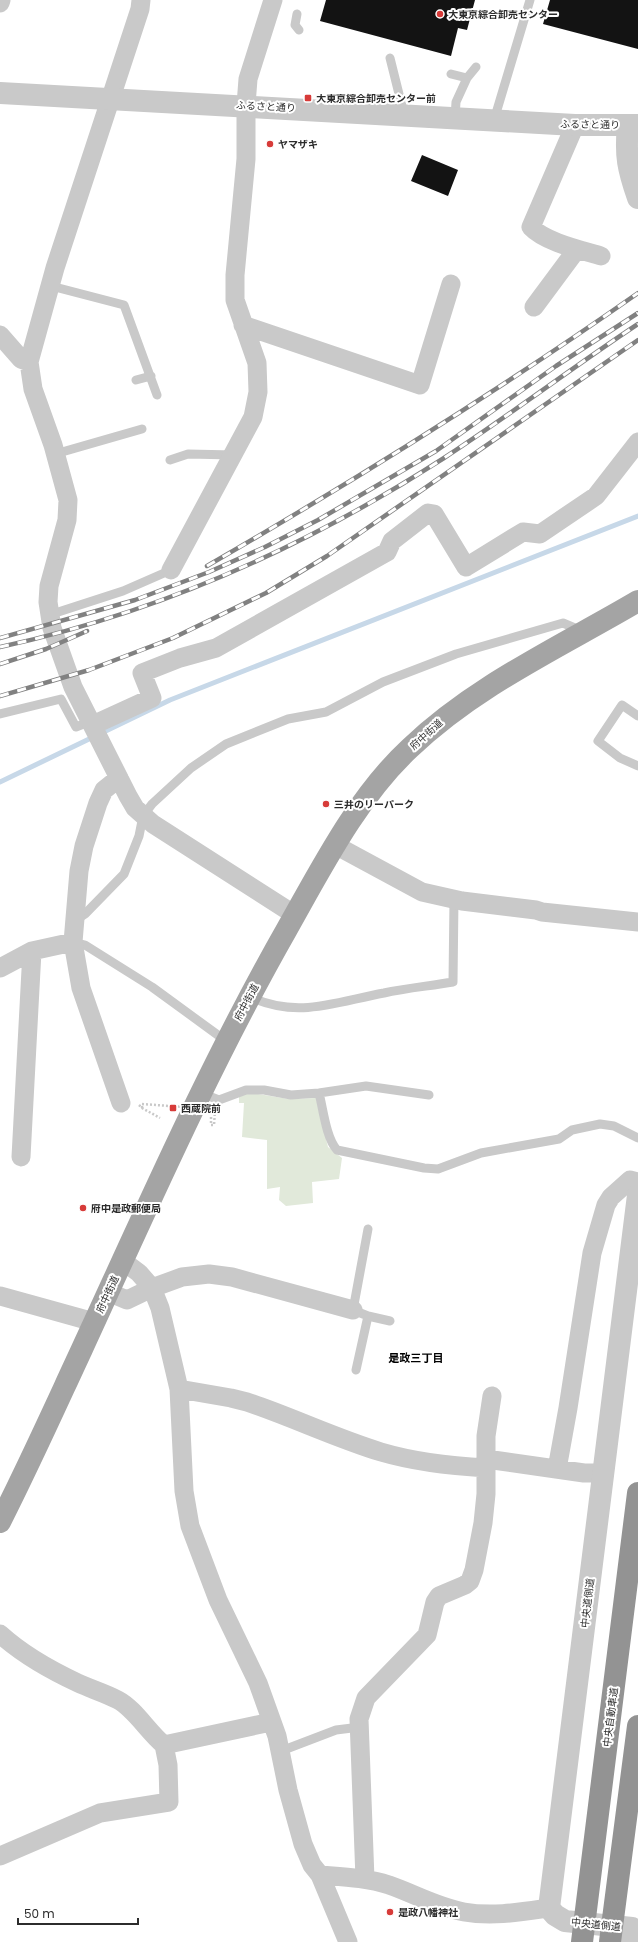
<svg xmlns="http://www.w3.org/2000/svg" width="638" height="1942" font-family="Poppins,'Noto Sans JP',sans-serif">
<rect width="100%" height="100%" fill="#fff"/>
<path fill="#e1e9da" d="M245,1094H258L289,1099L316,1098L328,1147L342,1158L339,1179L312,1182L313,1203L286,1206L279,1200L280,1187L267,1189V1140L242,1137L244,1103H239V1097Z"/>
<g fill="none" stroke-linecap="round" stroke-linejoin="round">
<path stroke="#c7d8e8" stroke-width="5" d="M0,782L170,700L638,516"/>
</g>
<path fill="#131313" d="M326,0H475L467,30L458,28L451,56L320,21Z
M550,0H638V49L543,24Z
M422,155L458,170L448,196L411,181Z"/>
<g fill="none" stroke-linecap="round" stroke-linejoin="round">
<path stroke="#c9c9c9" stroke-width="2.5" stroke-dasharray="2 2" stroke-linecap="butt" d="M139,1105L142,1108L160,1118
M211,1117V1125H214L215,1111"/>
<path stroke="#c9c9c9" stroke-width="9" d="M297,14L295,25L299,30
M390,58L404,114
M451,74L467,78L476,67
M455,118L456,102L467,78
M494,120L530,0
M51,286L124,305L157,395
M136,380L151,376
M55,454L142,429
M170,460L188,454L234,455
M49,615L123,591L171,570
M0,714L61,699L76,727L91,721
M638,716L622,705L598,741L620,758L638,766
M76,920L85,914L124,874L139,836L143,816L152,804L191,768L226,744L288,719L326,712L383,682L456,654L563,623L582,631
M73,942L85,945L152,987L226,1041
M250,997C298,1019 335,1002 384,993C406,988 430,986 453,982L454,899
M201,1093L219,1100L246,1090H264L291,1095L319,1093L366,1086L429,1095
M319,1093C323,1108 326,1138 337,1150L424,1168L438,1169L481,1153L559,1139L572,1130L600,1124L614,1126L638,1138
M368,1229L353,1310L368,1316L390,1321
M356,1370L368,1316
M281,1751L336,1730L360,1727"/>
<path stroke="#c9c9c9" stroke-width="19" d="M141,0L140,9L55,268L29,362L33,389L53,445L68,500L67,520L49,586L48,602L52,628L73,687L128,796L135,808L153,824L295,915
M0,3L1,0
M575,125L531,227C545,242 581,250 601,256
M534,307L577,249
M243,325L420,385L451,284
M0,335L21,359L29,362
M171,570L253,417L258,392L257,363L235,300V275L246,159V105L248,79L273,0
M93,725L152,698L142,673L180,658L216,648L387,552L392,541L428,513L434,514L466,567L523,532L540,534L596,496L638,442
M119,778L104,790L98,803L84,846L79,871L73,942L81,988L121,1103
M335,845L422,892L462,901L536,910L542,912L638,922
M0,968L32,951L73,942
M21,1157L32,951
M123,1261L139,1273L152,1288L160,1308L179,1389L184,1491L190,1526L218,1600L258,1683L277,1736L288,1790L303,1844L312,1865L320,1875L348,1942
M108,1292L127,1300L152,1288L182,1277L209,1274L232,1277L353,1310
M0,1296L94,1322
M179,1389L231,1398L247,1402C292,1417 335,1438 381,1452C415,1462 450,1466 486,1468
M486,1459L584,1473H604
M557,1469L568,1408L592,1253L606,1205L611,1197L630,1180L638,1182
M0,1634C22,1654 50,1670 78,1683C91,1689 105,1693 118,1700C135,1709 148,1732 164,1745L271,1722
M0,1856L100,1813L169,1802L168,1765L164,1745
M320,1875C344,1877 367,1878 389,1885C415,1894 437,1907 464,1912C492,1917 521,1912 549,1908
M365,1879L359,1719L366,1698L427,1635L435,1602L439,1596L465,1585L470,1581L474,1570L483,1523L486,1494V1436L492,1396"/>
<path stroke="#c9c9c9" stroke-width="22" d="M0,93L575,125H638
M628,125C625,156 628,169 638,198
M631,1942L632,1928L565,1921L555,1915L549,1908L638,1195"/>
<path stroke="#a4a4a4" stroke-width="22" d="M0,1522C29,1465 55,1407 82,1349C147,1208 210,1064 287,929C322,867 358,796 410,748C476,685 560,647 638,601"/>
<g stroke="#818181" stroke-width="4.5">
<path id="rail" d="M207,566C354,481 498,391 638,293
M0,638L135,600L209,572L265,547L318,520L436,451L556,366L638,313
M0,647C158,613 309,545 444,458C510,415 573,367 638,324
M0,664L46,649L87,631
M0,696L89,670L173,638L266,593L327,556L638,340"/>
</g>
<use href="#rail" stroke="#fff" stroke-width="3" stroke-dasharray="9" stroke-linecap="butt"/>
<path stroke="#c9c9c9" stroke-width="2.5" stroke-dasharray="2 2" stroke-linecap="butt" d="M142,1108V1104L211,1109"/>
<path stroke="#939393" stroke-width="22" d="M582,1942L638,1493
M610,1942L638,1726"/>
</g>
<g fill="#d73b39" stroke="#fff" stroke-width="1.5">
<circle cx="440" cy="14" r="4"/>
<rect x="304" y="94" width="8" height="8" rx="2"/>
<circle cx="270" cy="144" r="4"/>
<circle cx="326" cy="804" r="4"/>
<rect x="169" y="1104" width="8" height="8" rx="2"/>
<circle cx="83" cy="1208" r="4"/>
<circle cx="390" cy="1912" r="4"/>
</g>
<g text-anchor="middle" stroke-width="4" stroke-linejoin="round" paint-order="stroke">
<g font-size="10" font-weight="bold" fill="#2c2c2c" stroke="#fff" text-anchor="start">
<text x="448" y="18">大東京綜合卸売センター</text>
<text x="316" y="102">大東京綜合卸売センター前</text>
<text x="278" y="148">ヤマザキ</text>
<text x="334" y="808">三井のリーパーク</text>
<text x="181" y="1112">西蔵院前</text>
<text x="91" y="1212">府中是政郵便局</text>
<text x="398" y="1916">是政八幡神社</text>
</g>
<g font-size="10" fill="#2c2c2c" stroke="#fff">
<text transform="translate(266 106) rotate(3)" y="4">ふるさと通り</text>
<text transform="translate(590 124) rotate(1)" y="4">ふるさと通り</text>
<text transform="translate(426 734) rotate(-42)" y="4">府中街道</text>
<text transform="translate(246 1002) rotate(-62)" y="4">府中街道</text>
<text transform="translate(107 1294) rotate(-65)" y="4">府中街道</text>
<text transform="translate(587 1603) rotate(-83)" y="4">中央道側道</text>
<text transform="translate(610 1717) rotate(-83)" y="4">中央自動車道</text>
<text transform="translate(596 1924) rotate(6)" y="4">中央道側道</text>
</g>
<g font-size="11" font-weight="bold" fill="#000" stroke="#fff">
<text x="416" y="1362">是政三丁目</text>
</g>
</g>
<path d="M18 1918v6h120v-6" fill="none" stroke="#2c2c2c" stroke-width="2"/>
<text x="24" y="1918" font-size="12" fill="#2c2c2c" stroke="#ffffff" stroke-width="3" paint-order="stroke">50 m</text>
</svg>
